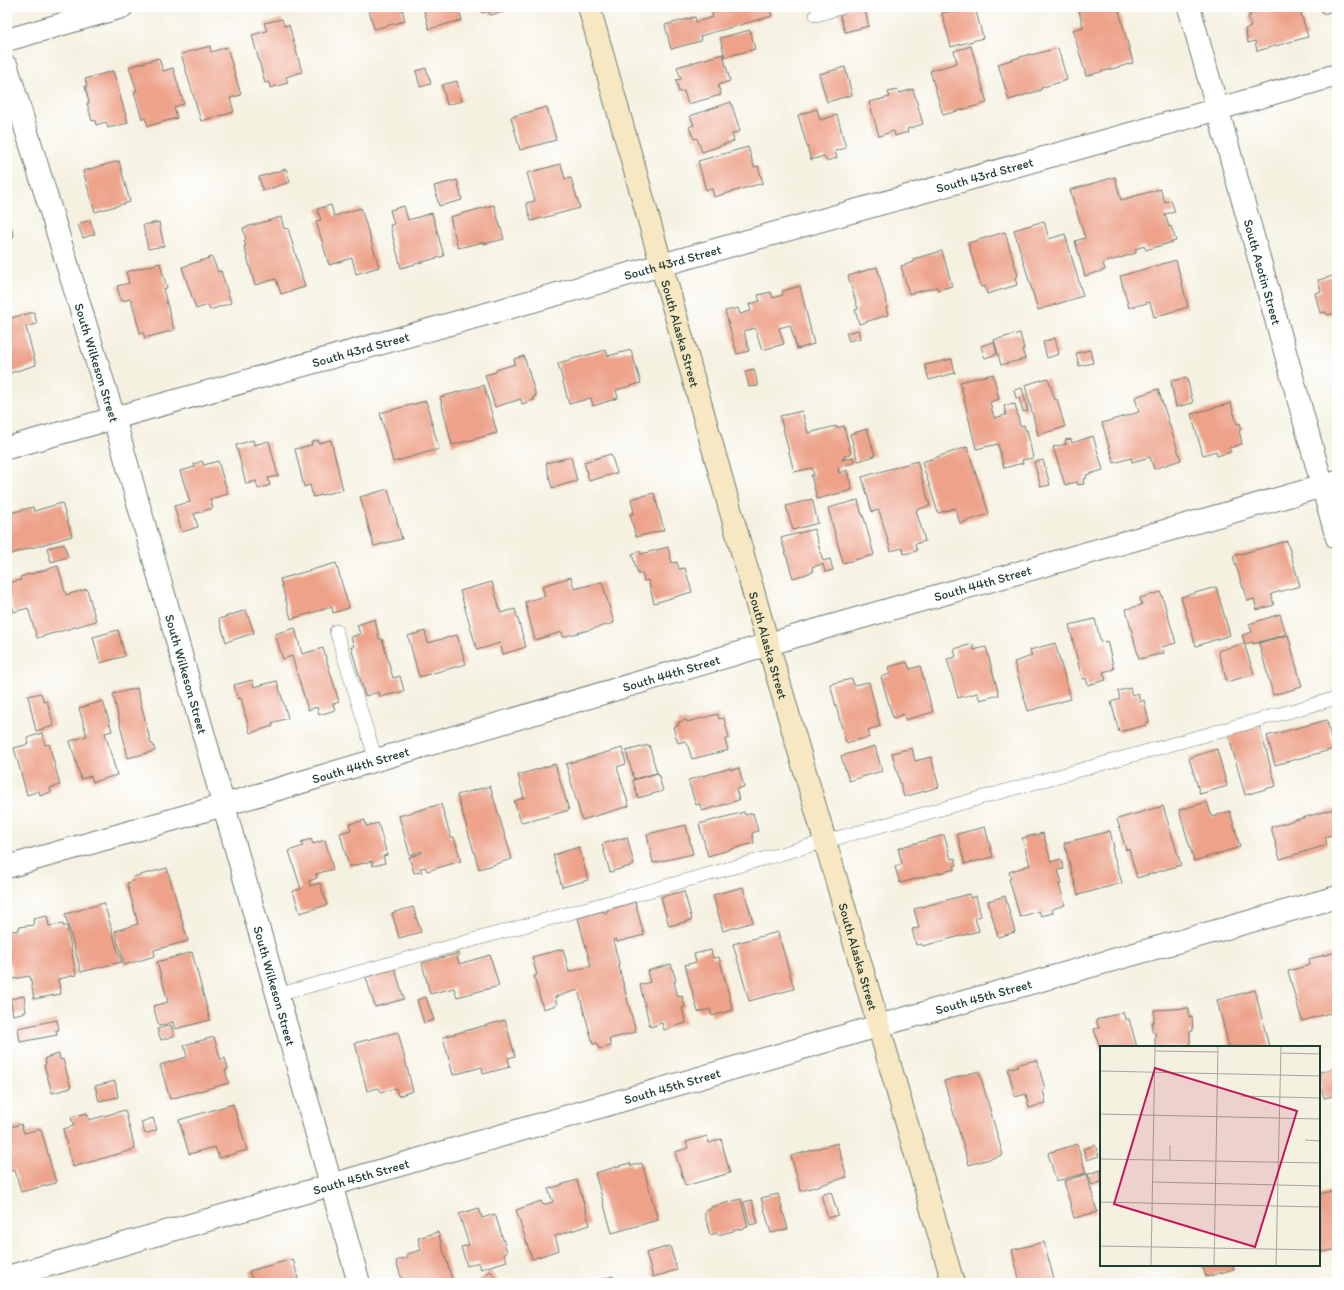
<svg xmlns="http://www.w3.org/2000/svg" width="1344" height="1290" font-family="Itim,sans-serif">
<rect width="100%" height="100%" fill="#fff"/>
<filter id="ink" filterUnits="userSpaceOnUse"><feTurbulence type="fractalNoise" baseFrequency=".025" numOctaves="2"/><feDisplacementMap in="SourceGraphic" scale="8" xChannelSelector="R" yChannelSelector="G"/><feConvolveMatrix kernelMatrix="1 2 1 2 8 2 1 2 1" color-interpolation-filters="sRGB"/></filter>
<filter id="wash" filterUnits="userSpaceOnUse"><feTurbulence type="fractalNoise" baseFrequency=".012" numOctaves="4" result="noise"/><feDisplacementMap in="SourceGraphic" scale="16" xChannelSelector="R" yChannelSelector="G"/><feGaussianBlur stdDeviation="0.9" result="paint"/><feColorMatrix in="noise" values="0 0 0 0 0 0 0 0 0 0 0 0 0 0 0 0 0 1.4 0 .05"/><feComposite in="paint" operator="in"/></filter>
<g filter="url(#wash)">
<rect width="100%" height="100%" fill="#f5f1e1"/>
<g id="blocks">
<path fill="#eda289" d="M368,7H409L402,9L405,21L374,29Z
M423,7H458L462,20L429,29Z
M481,7H505L507,11L490,15L489,11L482,13Z
M710,7H769L772,16L700,36L701,41L671,49L665,25L695,17L696,22L713,17Z
M857,7H864L869,26L845,32L839,12Z
M966,7H975L983,38L951,47L942,13Z
M1078,7H1118L1133,63L1086,76L1073,30L1083,27Z
M1260,7H1269L1270,10L1281,7H1299L1308,37L1257,51L1255,41L1248,43L1245,29L1251,27L1248,16H1251L1249,10Z
M1320,7H1337V10L1323,14Z
M282,19L284,26L289,25L302,72L286,77L288,83L270,88L269,82L265,83L252,35L267,31L264,23Z
M750,30L755,49L725,57L720,38Z
M210,46L211,52L227,47L241,95L230,98L234,112L201,121L181,54Z
M971,46L987,103L943,115L930,71L957,63L954,51Z
M1058,48L1067,80L1041,88V90L1009,100L998,64L1030,54L1031,55Z
M723,54L730,81L718,85L721,95L688,104L684,91L679,92L676,80L681,79L677,67Z
M159,58L163,71L173,68L184,104L174,107L177,118L148,126L145,118L142,119L134,92L137,91L129,67Z
M845,67L852,95L827,102L819,74Z
M426,68L431,84L420,87L416,71Z
M113,71L128,123L108,128L106,122L96,125L95,120L92,121L87,103H89L85,86H87L85,79Z
M457,81L462,101L447,105L442,85Z
M913,89L923,124L907,129L908,132L895,136L894,131L879,136L869,102L890,97L888,92L898,90L900,93Z
M731,102L740,131L732,134L734,141L702,152L697,138L694,139L689,127L694,125L690,116Z
M547,107L556,140L520,150L511,117Z
M817,109L820,120L837,115L846,148L835,151L837,158L826,161L824,156L811,160L798,115Z
M748,147L754,167L758,166L763,183L714,197L712,189L706,190L698,161Z
M119,161L130,202L95,212L83,171Z
M561,164L565,179L571,178L580,208L531,221L526,203L535,201L527,173Z
M286,169L290,182L263,191L259,177Z
M1115,177L1121,200L1160,189L1165,202L1171,200L1175,212L1165,214L1169,227L1171,226L1176,241L1146,250L1144,246L1135,249L1136,253L1103,263L1105,270L1085,276L1075,241L1085,238L1070,190Z
M457,180L462,200L439,206L434,186Z
M331,205L334,216L361,208L379,267L356,274L352,258L329,265L316,221L321,220L317,209Z
M494,205L504,239L484,244V242L458,248L450,217Z
M404,206L408,220L432,213L444,256L401,268L390,225L394,224L390,210Z
M281,217L284,229L288,228L305,287L281,294L276,279L255,285L244,246H246L244,241L246,240L243,228Z
M8,219L14,236L7,238V220Z
M90,220L95,234L83,238L78,224Z
M1044,221L1049,239L1065,234L1083,296L1038,310L1014,230Z
M159,222L164,246L148,249L143,225Z
M1005,232L1018,276L1015,277L1017,285L987,294L985,286L981,287L968,243Z
M942,251L952,286L938,290L937,287L909,294L901,266L914,262L913,259Z
M212,257L218,272L221,271L231,303L210,310L208,305L196,309L182,267Z
M1176,260L1188,307L1154,317L1150,302L1129,308L1120,276Z
M160,263L167,288L163,289L174,330L145,338L143,332L140,333L131,299L121,301L117,286L129,283L126,272Z
M877,267L888,307H886L888,315L859,324L855,310L858,309L848,276Z
M1337,275V313L1327,315L1326,312L1320,313L1315,293L1321,291L1318,280Z
M800,286L814,344L797,349L790,325L779,328L784,344L762,350L755,328L744,331L749,351L737,354L725,311L738,308L740,314L751,311L749,304L760,301L758,295L771,292L773,298L783,295L782,291Z
M34,312L37,324L26,327L36,365L7,374V319Z
M858,330L860,338L849,341L846,333Z
M1020,333L1024,349H1022L1025,359L1001,365L994,340Z
M1055,338L1059,354L1047,358L1043,342Z
M994,342L997,354L985,358L981,346Z
M606,350L608,356L631,350L641,383L616,390L618,398L593,406L591,398L569,404L558,363Z
M1090,350L1093,363L1079,366L1076,353Z
M524,356L536,396L533,397L534,400L522,404L521,399L495,407L485,375L496,372V370L515,364L514,359Z
M952,359L955,373L929,380L925,365Z
M754,369L758,386L749,387L745,371Z
M993,374L999,399L990,402L994,418L1006,415L1004,406L1015,404L1020,426L1024,425L1025,430H1027L1033,458L1022,460L1023,463L1004,468L998,444L976,449L960,382Z
M1048,378L1055,400L1057,399L1065,427L1038,435L1025,385Z
M1187,378L1193,403L1176,407L1171,381Z
M484,385L497,433L452,445L440,397Z
M1022,388L1028,411L1023,412L1019,398H1016L1014,390Z
M1158,389L1181,460L1154,469L1150,457L1132,462L1131,458L1114,463L1102,423L1139,412L1135,397Z
M426,401L439,449L393,462L380,413Z
M1231,403L1237,424L1240,423L1242,429L1239,430L1242,444L1229,448L1231,452L1217,456L1216,451L1203,455L1191,414Z
M802,411L808,433L836,426V428L844,426L851,454L844,456L845,458L842,459V460L853,457L854,463L838,467L839,473L847,470L852,490L817,499L811,475H814L812,468L794,472L780,416Z
M867,429L875,456L858,461L850,434Z
M1093,436L1103,470L1086,475L1087,478L1083,479L1084,484L1078,485L1077,482L1065,485L1053,447L1066,444L1065,440L1071,439L1072,443Z
M253,440L254,445L269,441L278,476L268,478L270,485L258,489L256,481L246,484L236,445Z
M318,440L319,443L331,440L343,490L313,497L310,485L304,487L295,449L312,445L311,442Z
M967,447L989,514L960,523L955,508L938,513L922,462Z
M611,454L617,473L589,481L584,462Z
M571,457L577,481L552,488L546,463Z
M1043,460L1050,485L1041,487L1034,462Z
M202,461L204,465L218,461L228,494L210,499L213,508L194,514L198,527L182,532L174,506L190,502L180,471L195,467L194,464Z
M917,461L930,506L916,510L925,541L915,544L917,551L904,554L902,548L891,551L879,510L872,512L862,477Z
M388,489L402,539L374,546L360,497Z
M654,493L664,530L636,537L630,514L634,513L631,499Z
M812,499L818,523L793,530L786,506Z
M858,500L862,515L863,514L874,555L843,563L828,508Z
M62,503L72,536L7,555V514L33,507L34,511Z
M814,529L823,561L830,559L833,570L825,572L823,564L812,567L813,572L793,578L781,538Z
M1287,541L1300,586L1271,594L1274,605L1257,610L1254,599L1248,601L1244,588H1243L1233,556Z
M64,544L68,557L51,562L47,548Z
M668,547L672,563L677,562L679,569L685,568L692,592L654,603L648,580L644,581L642,573L638,574L632,554L640,551L641,554Z
M336,563L349,608L333,613L332,607L291,619L280,579Z
M58,566L66,595L87,589L96,621L37,638L28,608L14,612L7,589V583L21,580L20,577Z
M571,577L574,589L602,582L614,623L563,637L562,632L535,640L525,602L545,596L542,586Z
M492,582L501,613L515,609L526,647L503,654L500,643L477,650L460,591Z
M1216,587L1230,635L1196,646L1181,597Z
M1161,592L1176,643L1162,647L1164,653L1139,659L1126,609L1142,605L1140,598Z
M246,610L254,633L226,642L219,619Z
M1280,614L1286,634L1253,644V642L1245,644L1242,635L1252,632L1249,624Z
M375,619L379,639H382L393,678L400,676L404,691L380,697L379,692L365,696L351,647H354L351,637L360,634L357,625Z
M1095,619L1101,643L1107,641L1114,669L1103,672L1106,680L1088,685L1086,678L1082,679L1069,625Z
M295,628L302,654L323,648L339,702L333,704L335,710L319,715L317,707L308,710L292,656L283,659L275,634Z
M118,630L125,656L100,663L93,637Z
M425,631L428,643L457,635L466,664L419,677L408,636Z
M1288,635L1302,687L1273,695L1259,643Z
M1055,643L1071,699L1028,711L1014,662L1032,656L1030,650Z
M1244,643L1254,674L1227,682L1218,651Z
M973,644L974,650L986,647L999,695L980,700L977,693L958,698L947,659L956,657L954,649Z
M907,662L910,669L920,666L933,712L905,720L904,714L893,718L881,677L890,674L888,667Z
M852,679L854,685L869,682L880,726L868,730L870,737L846,743L830,684Z
M252,680L254,687L277,681L288,718L272,723L273,726L250,733L241,698L238,699L234,685Z
M137,688L151,744H153L155,751L128,758L113,694Z
M1130,688L1132,695L1138,693L1140,702L1144,700L1149,722L1146,723V725L1119,732L1111,702L1120,699L1118,691Z
M41,693L44,702L47,701L54,726L36,731L28,696Z
M103,701L112,731L105,733L117,775L93,782L91,776L81,779L70,741L87,736L79,708Z
M718,714L719,719L724,718L729,738L725,740L728,750L692,759L687,743H686L685,741L678,743L673,727L679,725L678,722L686,720L687,722Z
M1327,720L1334,749L1275,765L1267,736Z
M1259,725L1276,786L1245,795L1228,733Z
M42,733L45,745L49,744L60,785L50,788L51,792L40,796L39,791L27,795L14,748L29,744L27,738Z
M649,745L657,773L634,779L626,751Z
M875,746L882,771L849,781L841,756Z
M622,748L626,764L617,767L629,806L582,820L566,764Z
M912,748L915,761L931,757L939,787L904,797L892,753Z
M1217,749L1227,786L1200,794L1189,758Z
M555,764L569,810L531,821V820L521,822L514,801L524,798L518,775Z
M731,768V770L739,768L744,787L736,789L739,800L702,811L700,804L696,805L688,780Z
M658,773L663,791L638,798L633,780Z
M490,786L512,859L479,869L457,795Z
M1207,802L1212,817L1230,811L1240,847L1194,861L1179,810Z
M441,804L451,838L454,837L461,861L427,871L425,867L420,868L422,872L414,873L409,857L422,853V851L410,855L399,816Z
M1163,806L1181,865L1137,878L1129,849L1126,850L1117,819Z
M1337,808V833L1325,837L1327,845L1280,859L1271,827Z
M744,812L745,815L753,813L758,831L752,833L754,843L708,856L699,824Z
M365,820L366,826L378,823L387,855L383,856L385,863L373,866L372,861L349,867L340,833L351,830L349,824Z
M686,825L693,854L653,863L647,834Z
M985,827L993,857L965,864L957,834Z
M1110,831L1114,848L1112,849L1122,883L1078,895L1064,843Z
M1043,833L1051,862L1061,859L1064,869L1058,870L1062,883L1059,884L1065,905L1052,909L1053,913L1041,916L1039,911L1020,917L1009,879L1011,878L1009,872L1030,865L1022,838Z
M944,835L951,859L955,858L957,865L954,866L955,869L900,883L895,867L902,864L898,848Z
M627,837L634,865L610,872L602,844Z
M311,839L313,844L325,840L333,869L316,874L317,878L309,881L310,886L320,883L327,905L300,913L293,891L301,889L289,851L303,846L301,842Z
M579,847L588,880L562,887L553,855Z
M167,868L188,941L154,950L155,956L124,965L115,931L138,924L127,883L134,881L133,877Z
M743,887L753,922L723,931L713,895Z
M684,891L692,920L669,926L661,897Z
M969,894L970,898L976,896L981,916L975,918L979,931L923,946L922,944L916,945L912,929L919,928L914,909Z
M1005,896L1015,932L998,937L988,901Z
M635,902L644,935L617,942L616,939L613,940L619,964H618L636,1032L609,1039L611,1046L599,1049L597,1043L593,1044L578,990L555,997L557,1005L543,1009L534,976L537,975L532,957L563,949L569,972L591,966L578,918L603,911L604,913L608,912L607,910Z
M104,903L121,962L81,972L65,914Z
M413,907L421,932L399,938L392,913Z
M47,916L49,926L63,924V926H67L76,975L58,979L61,994L34,999L30,976L13,979L11,963L7,964V932L19,930V927L34,925L33,919Z
M778,932L794,989L749,1001L733,944Z
M711,950L713,958L719,957L733,1010L712,1016L710,1009L698,1012L685,965L696,962L694,954Z
M192,952L210,1020L175,1029L173,1022L159,1026L153,1006L168,1002L157,962Z
M1337,952V1011L1302,1021L1288,971L1310,965L1309,959Z
M459,953V955L457,956L459,964L490,955L499,986L457,997L454,988L430,994L422,963Z
M671,964L676,981L674,982L678,997L682,996L685,1007L682,1008L686,1023L664,1030L662,1023L650,1027L640,985L650,982L647,971Z
M395,969L404,999L375,1007L366,977Z
M1255,990L1269,1047H1229L1217,1000Z
M24,996L26,1012L13,1015L10,999Z
M426,997L434,1020L424,1023L417,1000Z
M1189,1008V1017L1192,1016L1193,1031H1190V1047H1155V1032H1152V1022H1154V1010Z
M1123,1012L1125,1019H1129L1137,1047H1101V1051L1094,1029L1099,1028L1096,1020Z
M57,1020L59,1030H56L57,1035L20,1042L18,1028Z
M505,1020L515,1056L508,1058L510,1067L483,1074L482,1067L453,1075L443,1037Z
M171,1025L174,1036L161,1040L157,1029Z
M398,1032L413,1091L398,1096L396,1088L381,1092L379,1088L367,1091L355,1043Z
M214,1037L221,1060L225,1058L228,1069L225,1070L229,1083L170,1099L160,1065L187,1057L184,1045Z
M59,1054L60,1060L63,1059L71,1088L52,1093L44,1065L46,1064L45,1058Z
M1037,1060L1045,1089L1043,1090L1046,1103L1029,1108L1026,1094L1015,1097L1008,1069L1018,1066V1064Z
M1337,1068V1095L1324,1098L1319,1079V1072Z
M979,1071L1003,1155L969,1165L944,1081Z
M115,1081L118,1097L99,1101L95,1086Z
M233,1104L247,1150L219,1158L215,1147L189,1154L179,1120Z
M125,1110L135,1149L73,1167L63,1129L74,1126L71,1117L87,1113L89,1120Z
M153,1118L157,1130L145,1134L141,1122Z
M21,1124L24,1133L41,1129L56,1183L21,1192L15,1170L7,1172V1133H8L7,1128Z
M707,1136L709,1143L721,1139L730,1173L685,1186L675,1152L688,1148L686,1142Z
M837,1143L847,1177L801,1191L791,1156Z
M1077,1144L1086,1173L1056,1181L1048,1153Z
M1095,1145L1099,1156L1087,1160L1083,1149Z
M630,1163L631,1166L642,1163L658,1220L612,1233L595,1173Z
M1101,1170V1182L1092,1185L1088,1174Z
M1087,1174L1097,1212L1074,1218L1064,1181Z
M577,1180L590,1225L555,1236L559,1250L532,1259L516,1210L541,1201L543,1205L553,1202L548,1189Z
M1337,1190V1249L1319,1253V1194Z
M831,1192L838,1215L828,1218L821,1195Z
M778,1194L788,1229L771,1233L761,1198Z
M741,1199L748,1227L718,1235L717,1233L710,1235L704,1211L711,1209V1207Z
M752,1200L758,1223L750,1225L744,1202Z
M479,1208L482,1218L495,1214L507,1252L504,1253L507,1261L481,1269L479,1262L467,1266L461,1247L469,1245L459,1214Z
M438,1232L453,1283H403L396,1261L408,1257L407,1254L421,1250L418,1238Z
M1044,1242L1055,1283H1020L1012,1250Z
M670,1246L677,1270L653,1277L646,1253Z
M293,1259L299,1283H253L249,1271Z
M1202,1265H1233L1234,1269L1206,1277Z
M490,1271L500,1283H475Z
M613,1276L615,1283H595V1281Z"/>
</g>
</g>
<g filter="url(#ink)">
<use href="#blocks" fill-opacity="0" stroke="#6a7c71" stroke-width="1"/>
<g fill="none" stroke-linecap="round" stroke-linejoin="round">
<g stroke="#6a7c71" stroke-width="14">
<path id="lane" d="M816,15L843,7
M336,631L376,760
M277,995L1337,698"/>
</g>
<g stroke="#6a7c71" stroke-width="24">
<g id="street">
<path id="s1" d="M1189,7L1337,538"/>
<path d="M7,40L122,7"/>
<path id="s2" d="M7,67L114,418L359,1283"/>
<path id="s3" d="M7,448L1176,121L1337,75"/>
<path id="s4" d="M7,867L224,805L803,634L1337,482"/>
<path id="s5" d="M7,1277L331,1185L878,1026L1337,897"/>
</g>
</g>
<g stroke="#6a7c71" stroke-width="24">
<g id="secondary">
<path id="s6" d="M589,7L768,644L953,1283"/>
</g>
</g>
<use href="#lane" stroke="#fff" stroke-width="13"/>
<use href="#street" stroke="#fff" stroke-width="22"/>
<use href="#secondary" stroke="#f7e8c3" stroke-width="22"/>
</g>
</g>
<g text-anchor="middle" stroke-width="4" stroke-linejoin="round" paint-order="stroke">
<g font-size="13" fill="#1f3d34" stroke="#fff">
<text dy="5" stroke="none"><textPath href="#s3" startOffset="1015">South 43rd Street</textPath></text>
<text dy="5" stroke="none"><textPath href="#s3" startOffset="691">South 43rd Street</textPath></text>
<text dy="5" stroke="none"><textPath href="#s1" startOffset="275">South Asotin Street</textPath></text>
<text dy="5" stroke="none"><textPath href="#s6" startOffset="339">South Alaska Street</textPath></text>
<text dy="5" stroke="none"><textPath href="#s3" startOffset="367">South 43rd Street</textPath></text>
<text dy="5" stroke="none"><textPath href="#s2" startOffset="309">South Wilkeson Street</textPath></text>
<text dy="5" stroke="none"><textPath href="#s4" startOffset="1016">South 44th Street</textPath></text>
<text dy="5" stroke="none"><textPath href="#s6" startOffset="663">South Alaska Street</textPath></text>
<text dy="5" stroke="none"><textPath href="#s4" startOffset="692">South 44th Street</textPath></text>
<text dy="5" stroke="none"><textPath href="#s2" startOffset="633">South Wilkeson Street</textPath></text>
<text dy="5" stroke="none"><textPath href="#s4" startOffset="368">South 44th Street</textPath></text>
<text dy="5" stroke="none"><textPath href="#s6" startOffset="987">South Alaska Street</textPath></text>
<text dy="5" stroke="none"><textPath href="#s2" startOffset="957">South Wilkeson Street</textPath></text>
<text dy="5" stroke="none"><textPath href="#s5" startOffset="1016">South 45th Street</textPath></text>
<text dy="5" stroke="none"><textPath href="#s5" startOffset="692">South 45th Street</textPath></text>
<text dy="5" stroke="none"><textPath href="#s5" startOffset="368">South 45th Street</textPath></text>
</g>
</g>
<g transform="translate(1100 1046)">
<rect width="220" height="220" fill="#f5f1e1"/>
<path fill="none" stroke="#9fa99c" stroke-width="1" d="M55,5L118,6M181,7L220,8M0,25L220,30M141,50L220,52M0,68L220,73M205,94L220,95M70,99V114M0,113L220,117M53,136L220,140M0,156L220,161M0,200L220,204M51,220L55,0M114,220L118,0M176,220L181,0"/>
<path fill="#c2185b" fill-opacity="0.15" stroke="#c2185b" stroke-width="2" d="M55,22L197,65L155,201L14,158Z"/>
<rect width="220" height="220" fill="none" stroke="#1f3d34" stroke-width="2"/>
</g>
<rect width="1344" height="1290" fill="none" stroke="#fff" stroke-width="24"/>
</svg>
